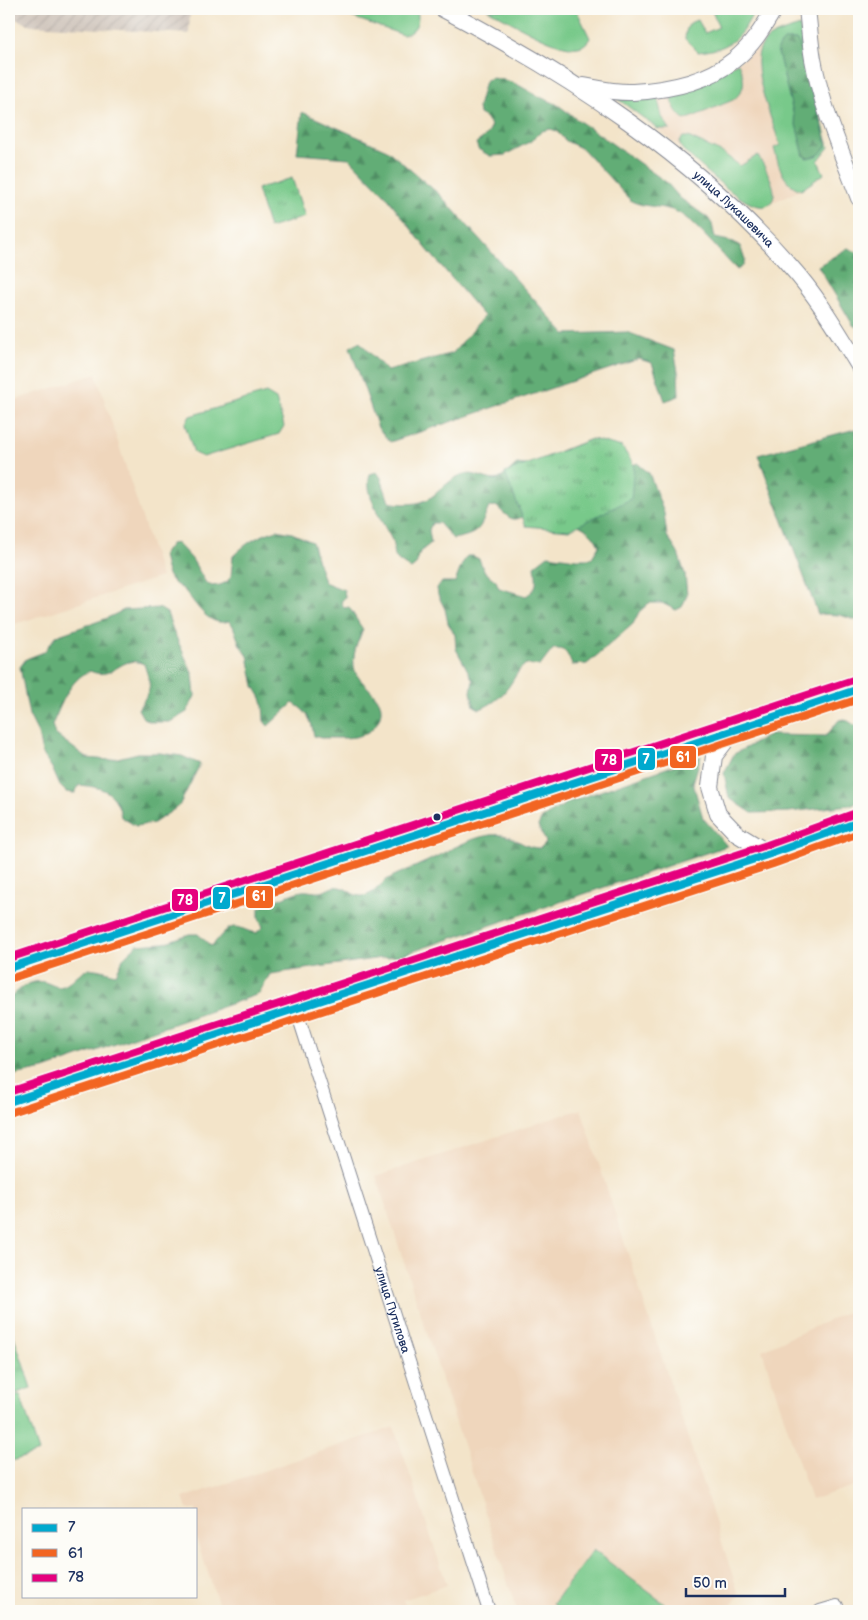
<svg xmlns="http://www.w3.org/2000/svg" width="868" height="1620" font-family="'Balsamiq Sans',sans-serif">
<defs>
<pattern id="industrial-furrows" width="10" height="10" patternUnits="userSpaceOnUse" patternTransform="scale(1.25)"><rect width="10" height="10" fill="#cdc2b9"/><path d="M-1 1l2-2M0 10L10 0M9 11l2-2" fill="none" stroke="#afa7a1"/></pattern>
<pattern id="forest-firs" width="22" height="20" patternUnits="userSpaceOnUse" patternTransform="scale(1.25)"><rect width="22" height="20" fill="#62ad76"/><path d="M5 1l3.5 6h-7zM16 11l3.5 6h-7z" fill="#508d64"/></pattern>
<pattern id="park-tufts" width="24" height="20" patternUnits="userSpaceOnUse" patternTransform="scale(1.25)"><rect width="24" height="20" fill="#78c98a"/><path d="M3 7l-1-3M5 7V3M7 7l1-3M15 17l-1-3M17 17v-4M19 17l1-3" fill="none" stroke="#62a474"/></pattern>
</defs>
<rect width="100%" height="100%" fill="#fdfcf7"/>
<filter id="ink" filterUnits="userSpaceOnUse"><feTurbulence type="fractalNoise" baseFrequency=".02" numOctaves="2"/><feDisplacementMap in="SourceGraphic" scale="10" xChannelSelector="R" yChannelSelector="G"/><feConvolveMatrix kernelMatrix="1 2 1 2 8 2 1 2 1" color-interpolation-filters="sRGB"/></filter>
<filter id="wash" filterUnits="userSpaceOnUse"><feTurbulence type="fractalNoise" baseFrequency=".0096" numOctaves="4" result="noise"/><feDisplacementMap in="SourceGraphic" scale="20" xChannelSelector="R" yChannelSelector="G"/><feGaussianBlur stdDeviation="1.12" result="paint"/><feColorMatrix in="noise" values="0 0 0 0 0 0 0 0 0 0 0 0 0 0 0 0 0 1.4 0 .05"/><feComposite in="paint" operator="in"/></filter>
<g filter="url(#wash)">
<rect width="100%" height="100%" fill="#f3e4c9"/>
<path fill="#efd6bc" d="M762,44L757,60L758,74L780,145L774,148L794,187L801,190L771,203L774,197V189L770,176L740,166L723,153L679,142L682,149L658,129L670,128L662,117L656,92L738,63Z
M96,374L161,577L9,626V402Z
M581,1109L739,1595L727,1611H517L376,1176Z
M859,1307V1484L811,1500L762,1350Z
M394,1427L447,1585L403,1600L407,1611H221L196,1538V1509H187L183,1498Z"/>
<path fill="url(#industrial-furrows)" d="M9,9H190L189,34L30,25L9,16Z"/>
<path fill="#78c98a" stroke="#4a7c74" d="M329,9H404L408,13L414,9H417C420,22 416,32 403,35Z
M487,9H576L590,38C587,43 584,46 578,47C557,51 507,19 487,9Z
M711,9H755C741,38 731,49 698,52L685,39C686,29 687,22 698,20L705,33L719,27Z
M800,26L803,50L829,147L818,161L824,174L801,190C782,183 779,166 774,148L780,145C773,122 748,65 762,45C768,34 789,30 800,26Z
M738,63C745,78 747,89 733,100L685,120C676,113 669,102 674,91Z
M656,92L662,117L670,129H658L614,96Z
M683,137H688L723,153L740,166L758,155C763,165 780,190 772,201C769,206 765,207 759,206C738,203 699,164 682,149L679,142Z
M266,393L276,399L284,426L279,434L203,457L194,453L185,424L190,416Z
M20,1395L39,1452L9,1462V1399Z
M593,1550L674,1611H562L553,1604Z"/>
<path fill="url(#forest-firs)" stroke="#3e6e6a" d="M785,40H796L799,43L827,145L819,155L807,158L804,156L777,49Z
M491,78C514,80 519,86 538,96C545,100 555,102 562,108C573,116 578,121 590,128L666,182L680,198L708,218L712,224L715,238L734,242L740,246L745,259L743,266L737,270C721,254 696,222 677,212C662,205 645,208 631,201L583,149L566,141L556,131L550,129L542,131L531,141L505,155L490,156L478,149L476,143C490,134 499,124 479,114L478,107L485,81Z
M302,112L387,150L440,195L565,334L627,332L674,350L678,371L679,396L665,401L652,363L639,359L390,442L378,428L350,347L360,342L387,371L453,353L484,316L426,248L386,196L349,158L297,154Z
M848,248L859,253V329L853,325L818,266Z
M859,428V596L855,601L859,607V621L840,615L818,614L758,455Z
M592,439L626,469L637,463L649,473L664,513L667,536L678,553L685,574L687,595L682,607L676,610L662,603H649L639,612L633,624L587,664L572,665C567,653 566,648 553,649L540,666L526,664C516,671 514,681 506,690C499,699 490,705 480,709L474,706L471,692L473,680L456,649L455,635L448,623L445,609L438,595L437,588L442,582H455C459,573 461,564 467,556H473L479,559L485,572L496,581L499,588L526,596C540,587 536,580 535,565L548,555L576,559H591L599,546C589,520 554,518 530,513C511,524 511,519 496,506L489,507C479,531 479,534 453,539L439,523H432L429,530L431,543L420,552L416,565L411,569C401,562 390,558 394,544C385,526 363,494 370,474L377,472L381,478L389,502C400,505 420,505 430,498C441,490 449,480 461,475C475,470 488,483 499,479C505,476 511,468 517,464L547,468L560,451Z
M277,530L292,533L312,542L324,582L344,590L345,597L341,602L344,608L349,607L363,630C357,643 351,656 355,671C358,680 371,689 377,698C381,703 382,709 380,716C371,743 344,737 321,738L314,736C311,719 308,712 293,703L268,726L264,721L263,705L261,698L254,686L248,656L240,645L233,626L229,621C208,628 196,603 184,590C181,587 175,585 172,581C166,574 165,564 163,555L171,544L177,543L192,559L206,583L212,586L220,585L227,582L231,576L233,556C249,541 256,537 277,530Z
M159,608L167,613L173,630L193,675L195,696L187,712L170,722H151L143,718L138,709C152,688 152,688 144,664C120,653 115,682 90,671C69,679 61,706 52,725L55,734L87,758L109,760L138,753H160L182,756L200,764L179,806L154,823L136,826L121,817C117,791 102,787 79,785L75,793L66,792L60,786L52,768L42,753L38,733L29,715L20,667L26,659L44,652L56,636L105,619L124,610Z
M845,719L859,728V801L850,805L789,812L752,813L729,798L724,773L734,754L770,735L826,736L839,720Z
M701,756L693,783L703,818L727,846L402,955L270,974L259,994L44,1069L9,1076V1001C15,990 31,979 44,982C49,983 55,987 59,987C71,986 77,971 89,969C97,968 108,972 116,974L124,957L137,945L164,943L189,934H198L211,946C221,938 226,923 241,928C246,930 250,932 256,933L263,927L259,918V908C270,903 290,893 302,891C308,890 315,893 321,892C327,891 332,885 339,887C348,888 353,897 363,896C374,895 380,884 388,879C398,873 409,870 419,865C440,856 467,838 490,835C516,832 519,848 540,848L546,842L538,826L542,818L569,802Z"/>
<path fill="url(#park-tufts)" stroke="#4a7c74" d="M292,178L305,217L269,228L257,189Z
M592,439L622,447L634,465L631,499L569,530L526,526L505,473Z
M9,1321L31,1388L9,1396Z"/>
</g>
<g filter="url(#ink)">
<g fill="none" stroke-linecap="round" stroke-linejoin="round">
<g stroke="#878a94" stroke-width="14">
<g id="minor">
<path id="s1" d="M296,1009L489,1611"/>
<path d="M820,1611L837,1606"/>
</g>
</g>
<g stroke="#878a94" stroke-width="18">
<g id="major">
<path id="s2" d="M443,9C571,76 695,157 791,267C818,297 838,332 859,366"/>
<path d="M807,9C809,25 810,42 813,59C821,105 842,154 859,198"/>
<path d="M584,86C600,89 617,93 633,92C667,90 707,82 734,60C752,46 763,28 774,9"/>
<path d="M734,730L714,756L710,787L718,814L737,834L770,854"/>
<path d="M9,968L859,689"/>
<path d="M9,1102L770,854L859,822"/>
</g>
</g>
<use href="#minor" stroke="#fff" stroke-width="12"/>
<use href="#major" stroke="#fff" stroke-width="16"/>
<g stroke="#fdfcf7" stroke-width="11">
<path id="bus-1" d="M9,968L859,689
M9,1102L770,854L859,822"/>
</g>
<g stroke="#fdfcf7" stroke-width="11">
<path id="bus-2" d="M12,978L859,699
M12,1112L773,864L859,833"/>
</g>
<g stroke="#fdfcf7" stroke-width="11">
<path id="bus-3" d="M9,958L856,679
M9,1092L767,845L856,813"/>
</g>
<use href="#bus-1" stroke="#00a9ce" stroke-width="8"/>
<use href="#bus-2" stroke="#f26522" stroke-width="8"/>
<use href="#bus-3" stroke="#e5007d" stroke-width="8"/>
</g>
</g>
<circle fill="#1b2f5e" stroke="#fdfcf7" stroke-width="2" cx="437" cy="817" r="4.5"/>
<g text-anchor="middle" stroke-width="4" stroke-linejoin="round" paint-order="stroke">
<g font-size="12" fill="#1b2f5e" stroke="#fdfcf7">
<text dy="4" stroke="none"><textPath href="#s2" startOffset="354">улица Лукашевича</textPath></text>
<text dy="4" stroke="none"><textPath href="#s1" startOffset="316">улица Путилова</textPath></text>
</g>
</g>
<g stroke="#fdfcf7" stroke-width="2">
<rect x="669" y="745" width="28" height="24" rx="5" fill="#f26522"/>
<rect x="637" y="747" width="19" height="24" rx="5" fill="#00a9ce"/>
<rect x="594" y="748" width="29" height="24" rx="5" fill="#e5007d"/>
<rect x="245" y="885" width="29" height="24" rx="5" fill="#f26522"/>
<rect x="212" y="886" width="19" height="24" rx="5" fill="#00a9ce"/>
<rect x="171" y="888" width="28" height="24" rx="5" fill="#e5007d"/>
</g>
<g font-size="14" text-anchor="middle" font-weight="bold" fill="#fff">
<text x="683" y="762">61</text>
<text x="646" y="764">7</text>
<text x="609" y="765">78</text>
<text x="259" y="901">61</text>
<text x="222" y="903">7</text>
<text x="185" y="905">78</text>
</g>
<rect width="868" height="1620" fill="none" stroke="#fdfcf7" stroke-width="30"/>
<rect x="22" y="1508" width="175" height="90" fill="#fdfcf7" stroke="#a3aaba"/>
<rect x="32" y="1524" width="25" height="8" fill="#00a9ce" stroke="#a3aaba"/>
<text x="68" y="1532" font-size="15" fill="#1b2f5e">7</text>
<rect x="32" y="1549" width="25" height="8" fill="#f26522" stroke="#a3aaba"/>
<text x="68" y="1558" font-size="15" fill="#1b2f5e">61</text>
<rect x="32" y="1574" width="25" height="8" fill="#e5007d" stroke="#a3aaba"/>
<text x="68" y="1582" font-size="15" fill="#1b2f5e">78</text>
<path d="M686 1588v8h99v-8" fill="none" stroke="#1b2f5e" stroke-width="2.5"/>
<text x="693" y="1588" font-size="15" fill="#1b2f5e" stroke="#fdfcf7" stroke-width="4" paint-order="stroke">50 m</text>
</svg>
